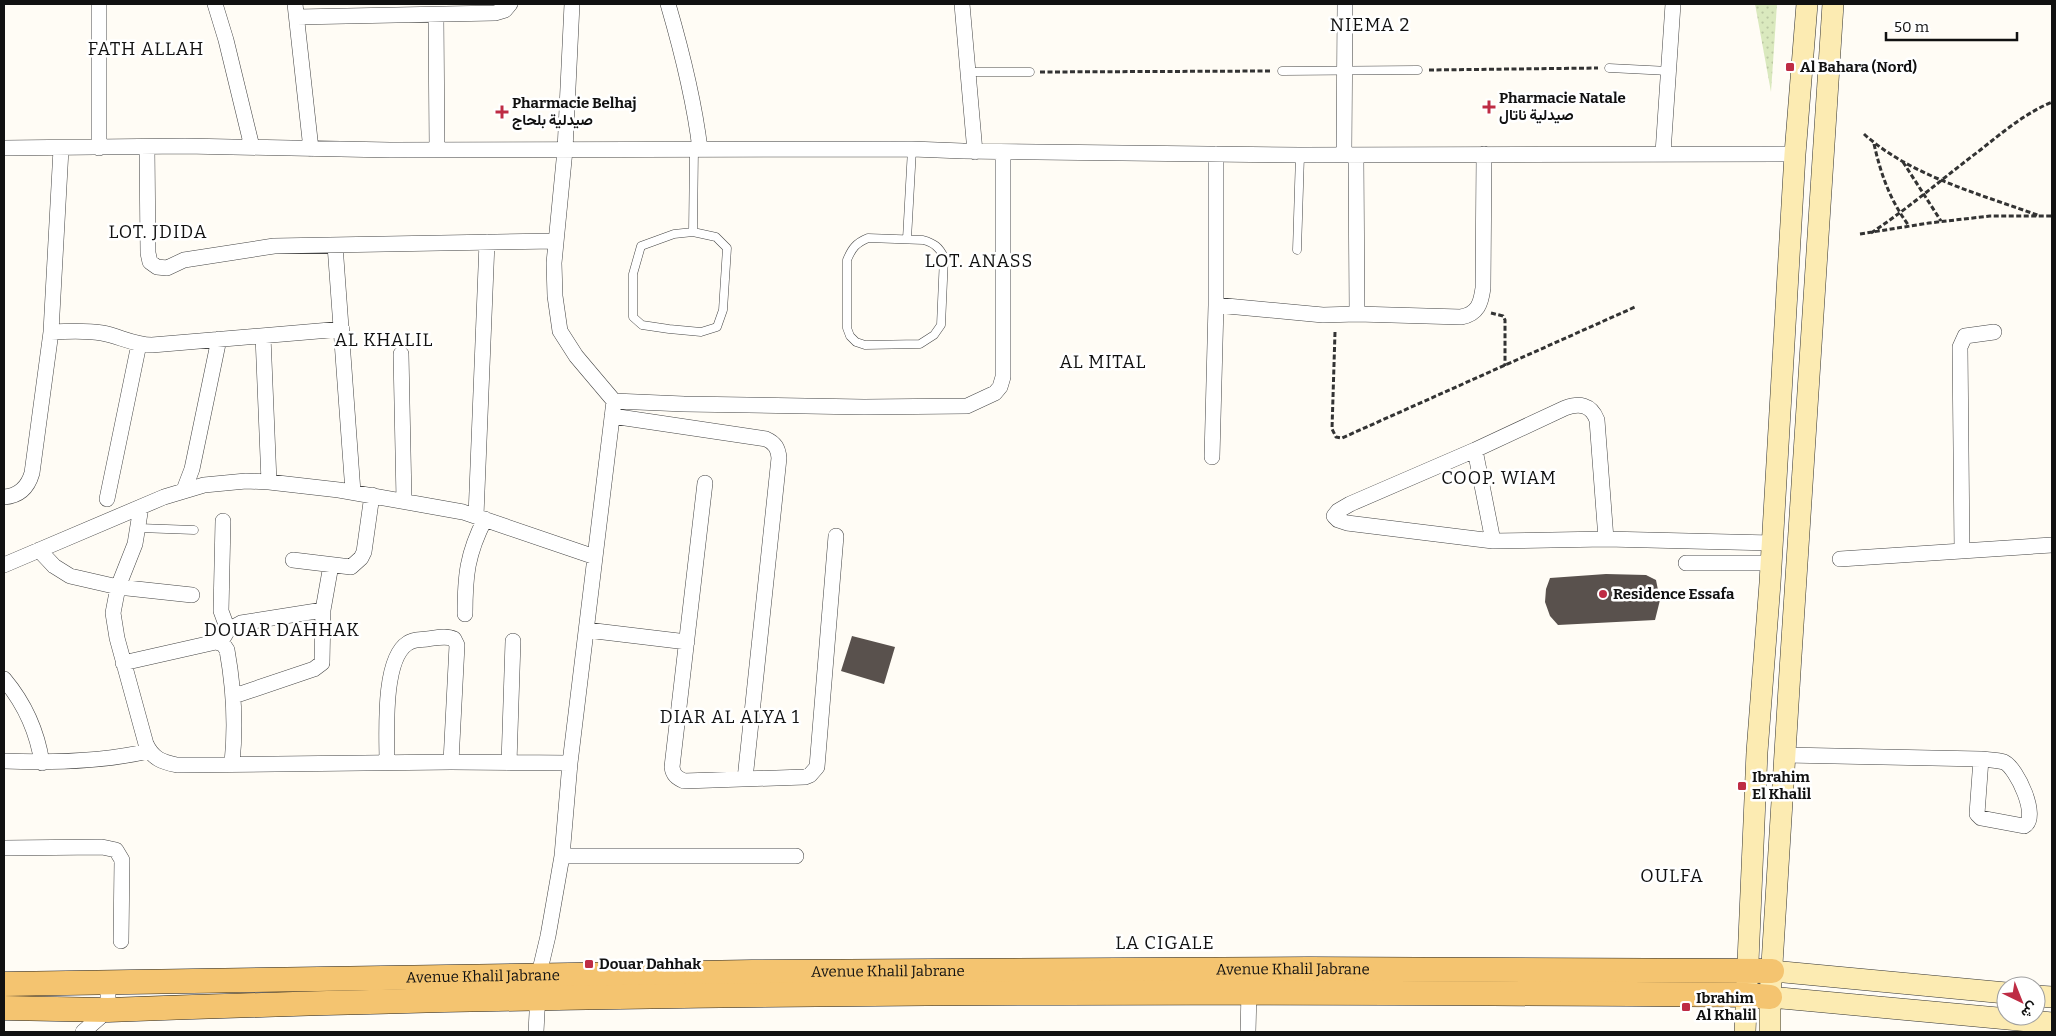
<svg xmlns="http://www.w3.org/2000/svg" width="2056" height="1036" font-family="Bitter,Vazirmatn,serif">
<defs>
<pattern id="garden-dots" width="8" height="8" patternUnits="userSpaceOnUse" patternTransform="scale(1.25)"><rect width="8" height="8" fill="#dae9be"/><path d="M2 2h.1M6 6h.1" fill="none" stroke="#bac7a2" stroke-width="1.8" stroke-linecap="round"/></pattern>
</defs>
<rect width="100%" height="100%" fill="#fffcf5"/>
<path fill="url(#garden-dots)" d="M1755,4H1777L1771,92Z"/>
<path fill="#59514d" d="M1606,574L1646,575L1656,580L1660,600L1655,620L1558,625L1550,616L1545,602L1546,589L1550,578Z
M852,636L895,647L884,684L841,671Z"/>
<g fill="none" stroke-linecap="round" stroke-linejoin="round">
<g stroke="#444" stroke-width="9">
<path id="lane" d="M1609,68L1669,71
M1282,71L1418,70
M968,72H1030
M693,232L716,237L727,248L723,310L717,327L701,332L669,329L642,325L633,317V274L641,246L674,234Z
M693,232L694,149
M868,238L923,240C934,243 939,247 944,257L941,325L934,335L920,344L865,345L856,342L850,336L847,328V260C852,248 856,243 868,238Z
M907,239L912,149
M1297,250L1300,155
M139,528L194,530"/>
</g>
<g stroke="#444" stroke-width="16">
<path id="street" d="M215,4L226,40L252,147
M295,4L311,149
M572,4L565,150L554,263L555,296L560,331L576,356L614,401L684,404L864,407L967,406L995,393L1000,387L1003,377V152
M668,4C682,52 694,99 700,149
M962,4L975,152
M436,15L437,150
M297,17L495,13L505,10L510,4
M147,147L148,253L150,262L157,267L167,268L184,260L274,246L556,241
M4,148L185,146L390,150L912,149L963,151L1300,155L1795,154
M99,148V4
M1663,153L1673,4
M1344,154L1345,4
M1356,155L1357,314
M335,245L353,492
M1216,305L1323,315L1357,314L1461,317C1478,314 1481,303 1483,288L1484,154
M51,332C68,331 85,330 102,333C119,336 134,345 152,345L342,329
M263,336L269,482
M401,354L404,500
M612,416L766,439C775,443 778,448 779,458L745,779
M1475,450L1493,541
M1212,457L1216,305V154
M705,483L672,767C673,775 677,778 684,781L805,777L810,775L817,767L836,536
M184,490L192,469L219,339
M4,497C19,496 28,487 32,473L51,332L61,149
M107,499L139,344
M141,507L135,544L118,587L113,613L117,638L146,744C153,759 162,762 177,765L451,762L570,763
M476,516L487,242
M223,521L221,611L228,630
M1606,539L1597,420C1591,404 1579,403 1565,408L1475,450L1350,504L1338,511L1334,516L1338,520L1347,523L1493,541L1606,539L1772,543
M39,550L54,566L70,576L118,587L192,595
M1962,551L1960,347L1965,336L1994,332
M1840,559L2052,545
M293,560L351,567L361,558L364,552L372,495
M1686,563H1771
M4,565L164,497L204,485L246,481L269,482L339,490L463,512L595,557
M465,614C465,576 467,554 485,519
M587,630L687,642
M220,643L228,630L241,623L323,610
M123,663L216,642L223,644L227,650C234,689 236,725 232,763
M4,679C25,704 37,730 42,763
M234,696L314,669L322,663L323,610L331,565
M1786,755L1981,759C1988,760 1997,760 2004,762C2017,768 2040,818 2024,826L1981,818L1977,814L1981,759
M4,761C53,763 101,762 149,751
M387,763C387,735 382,659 408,643C414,639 421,640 427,639C436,638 446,635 454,639L457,645L451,762
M509,763L513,641
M4,848L102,847L116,850L122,860L121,941
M562,856H796
M83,1032L108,1010V983
M536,1032L539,974L548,936L562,856L570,763L614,401
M1248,1032L1249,992"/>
</g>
<g stroke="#333" stroke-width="22">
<path id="secondary" d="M1772,971L2006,993
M2036,996L2052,997
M1770,997L2052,1023
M1745,1032L1757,752L1770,583L1795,154L1807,4
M1770,1032V997C1791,666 1809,335 1833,4"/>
</g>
<g stroke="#222" stroke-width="25">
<g id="primary">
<path id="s1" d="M4,984L752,972L1309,969L1772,971"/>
<path d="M4,1008L108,1010C654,990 1200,991 1746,995L1770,997"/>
</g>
</g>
<path stroke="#333" stroke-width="3" stroke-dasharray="5 2.5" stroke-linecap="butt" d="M1429,70L1598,68
M1040,72L1271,71
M1864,134C1910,176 1983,195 2040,216
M1874,144C1881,175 1890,200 1909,226
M1903,162L1941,221
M1871,233C1909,208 1943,178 1979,151C2003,132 2024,114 2052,102
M1860,234L1929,223L1990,216H2052
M1491,313L1503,316L1505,320V366
M1335,332L1332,429L1336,437L1342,438L1635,307"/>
<use href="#lane" stroke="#fff" stroke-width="8"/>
<use href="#street" stroke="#fff" stroke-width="15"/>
<use href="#secondary" stroke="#fcebb2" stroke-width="21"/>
<use href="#primary" stroke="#f4c470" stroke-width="24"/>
</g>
<g fill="#be2c44" stroke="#fff" stroke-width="2">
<rect x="1785" y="62" width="10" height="10" rx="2.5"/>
<path d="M1486.5 99.5h5v5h5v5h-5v5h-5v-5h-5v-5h5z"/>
<path d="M499.5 104.5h5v5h5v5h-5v5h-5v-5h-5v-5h5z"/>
<circle cx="1603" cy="594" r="5"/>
<rect x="1737" y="781" width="10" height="10" rx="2.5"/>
<rect x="584" y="959" width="10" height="10" rx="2.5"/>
<rect x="1681" y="1002" width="10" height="10" rx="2.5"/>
</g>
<g text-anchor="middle" stroke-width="5" stroke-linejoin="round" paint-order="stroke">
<g font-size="15" font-weight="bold" fill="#111" stroke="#fff" text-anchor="start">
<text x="1800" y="72">Al Bahara (Nord)</text>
<text x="1499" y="103">Pharmacie Natale<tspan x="1499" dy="17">صيدلية ناتال</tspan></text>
<text x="512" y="108">Pharmacie Belhaj<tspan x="512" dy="17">صيدلية بلحاج</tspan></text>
<text x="1613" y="599">Residence Essafa</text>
<text x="1752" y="782">Ibrahim<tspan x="1752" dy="17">El Khalil</tspan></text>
<text x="599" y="969">Douar Dahhak</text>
<text x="1696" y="1003">Ibrahim<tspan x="1696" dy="17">Al Khalil</tspan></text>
</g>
<g font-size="15" fill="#111" stroke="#fff">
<text dy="5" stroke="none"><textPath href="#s1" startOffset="1289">Avenue Khalil Jabrane</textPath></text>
<text dy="5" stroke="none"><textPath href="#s1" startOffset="884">Avenue Khalil Jabrane</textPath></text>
<text dy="5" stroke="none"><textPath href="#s1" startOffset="479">Avenue Khalil Jabrane</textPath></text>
</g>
<g font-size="18" letter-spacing="1" fill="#111" stroke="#fff">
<text x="1370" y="31">NIEMA 2</text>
<text x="146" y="55">FATH ALLAH</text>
<text x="158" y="238">LOT. JDIDA</text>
<text x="979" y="267">LOT. ANASS</text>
<text x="384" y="346">AL KHALIL</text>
<text x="1103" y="368">AL MITAL</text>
<text x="1499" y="484">COOP. WIAM</text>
<text x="282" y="636">DOUAR DAHHAK</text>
<text x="730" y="723">DIAR AL ALYA 1</text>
<text x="1672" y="882">OULFA</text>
<text x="1165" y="949">LA CIGALE</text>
</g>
</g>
<rect width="2056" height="1036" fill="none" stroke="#111111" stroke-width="10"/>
<g transform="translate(2021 1001) rotate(137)"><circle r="24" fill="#ffffff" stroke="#a0a0a0"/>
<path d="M0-4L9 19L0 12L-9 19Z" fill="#be2c44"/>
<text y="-8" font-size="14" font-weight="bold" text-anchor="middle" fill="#111111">ش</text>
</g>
<path d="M1886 32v8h131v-8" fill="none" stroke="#111111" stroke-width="2.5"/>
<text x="1894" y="32" font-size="15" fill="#111111" stroke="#ffffff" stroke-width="4" paint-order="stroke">50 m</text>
</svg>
